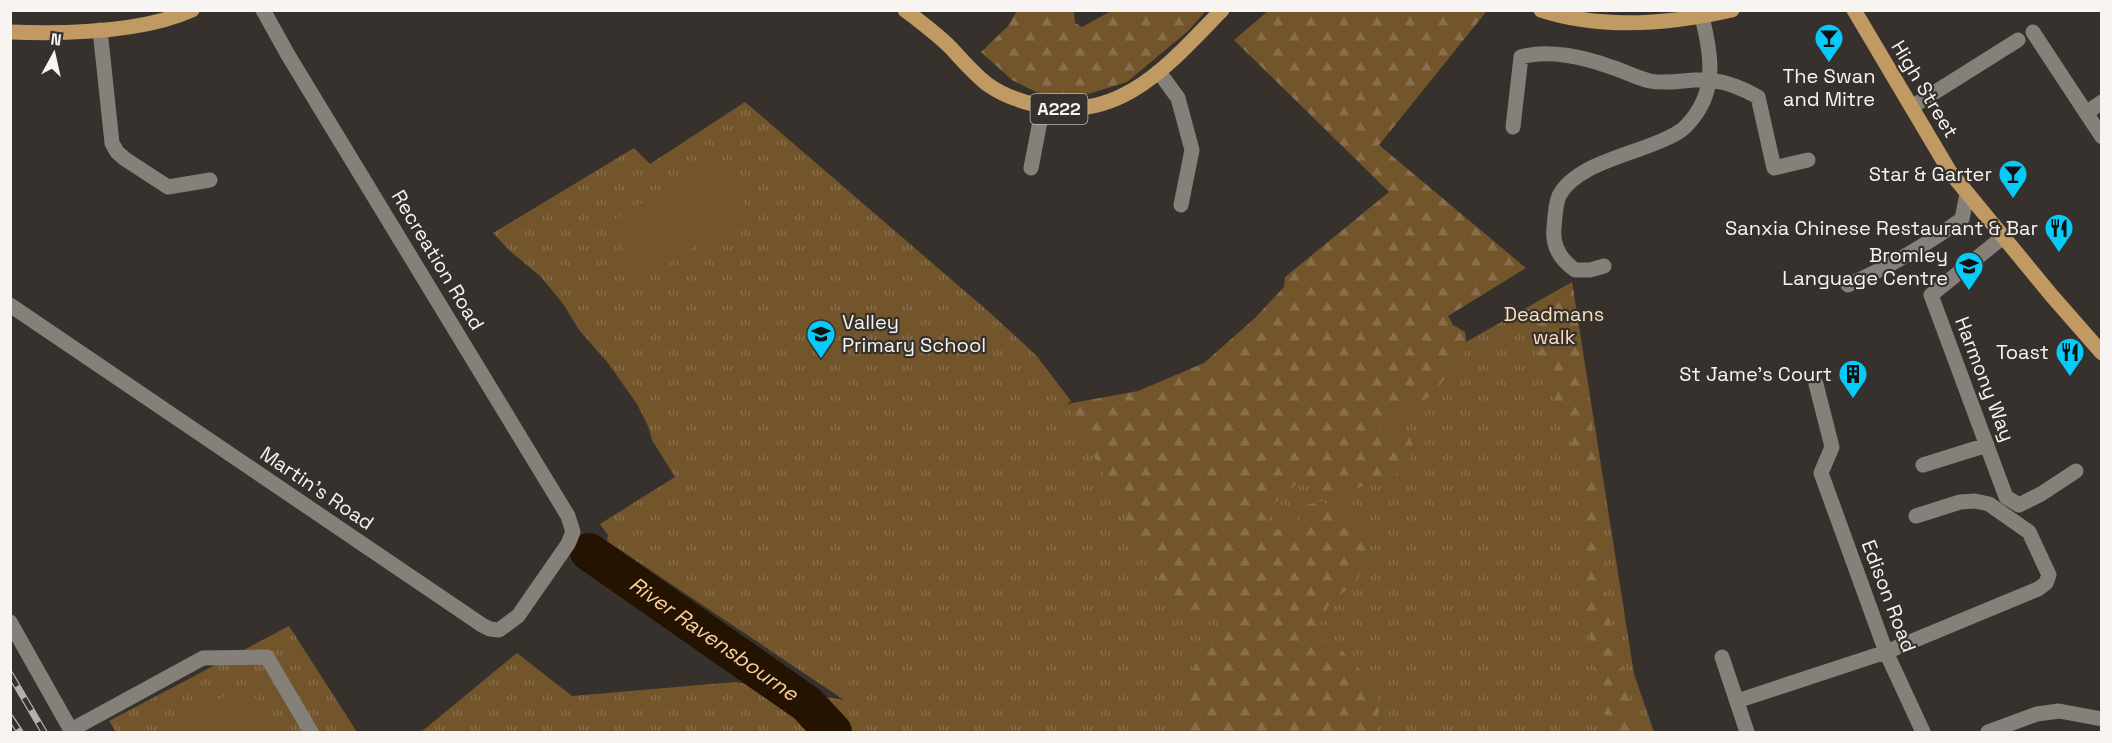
<svg xmlns="http://www.w3.org/2000/svg" width="2112" height="743" font-family="'Space Grotesk',sans-serif">
<defs>
<pattern id="grass-tufts" width="24" height="20" patternUnits="userSpaceOnUse" patternTransform="scale(1.5)"><rect width="24" height="20" fill="#73552c"/><path d="M3 7l-1-3M5 7V3M7 7l1-3M15 17l-1-3M17 17v-4M19 17l1-3" fill="none" stroke="#886e4b"/></pattern>
<pattern id="forest-firs" width="22" height="20" patternUnits="userSpaceOnUse" patternTransform="scale(1.5)"><rect width="22" height="20" fill="#73552c"/><path d="M5 1l3.5 6h-7zM16 11l3.5 6h-7z" fill="#886e4b"/></pattern>
</defs>
<rect width="100%" height="100%" fill="#36312c"/>
<path fill="url(#grass-tufts)" d="M745,102L988,311L1036,355L1071,401L1067,404L1188,499L1572,282L1634,674L1654,732H421L517,653L572,696L735,682L844,700L607,541L608,535L600,524L675,477L652,440L648,426L637,404L608,363L579,330L564,305L541,277L509,250L493,233L634,148L650,164Z
M289,626L357,732H116L109,721Z"/>
<path fill="url(#forest-firs)" d="M1483,10L1486,12L1379,145L1526,268L1448,316L1453,325L1465,332L1467,349L1450,373L1429,397L1377,426L1391,433L1408,431L1414,449L1405,468L1384,482L1333,493L1298,483C1283,495 1263,506 1271,528L1282,530L1292,528L1307,505L1321,501L1340,511L1355,522L1365,536L1366,555L1357,582L1331,601L1315,635L1340,648L1368,679L1380,704L1376,732H1182L1194,667L1215,634L1223,604L1179,613L1131,528L1067,404L1138,391L1204,363L1255,318L1284,287L1285,277L1389,192L1234,40L1268,11Z
M1017,11H1074L1075,23L1082,27L1111,11H1206L1188,31L1127,82L1072,99L1036,92L1012,80L981,52L1008,26Z
M1573,289L1597,461L1607,609L1638,732H1615L1599,703L1586,611L1579,464L1523,312Z"/>
<path fill="#73552c" d="M715,158L749,213L643,279L608,224Z
M247,684L275,732H162Z"/>
<g fill="none" stroke-linecap="round" stroke-linejoin="round">
<path stroke="#231300" stroke-width="38" id="s1" d="M589,552L807,704L833,732"/>
<path stroke="#85807a" stroke-width="15" d="M100,30L112,143L117,152L125,159L168,187L210,180
M2033,32L2102,137
M1159,72L1178,98L1192,150L1181,205
M1913,106L2018,40
M2086,113L2102,102
M1513,127L1521,57C1548,49 1584,57 1611,67C1624,71 1637,78 1650,81C1670,85 1690,78 1710,80C1726,82 1744,89 1758,97L1774,168L1808,160
M1031,168L1043,106
M2003,237L1931,295L2006,497L2019,505L2041,494L2076,471
M1604,266L1590,270H1575C1561,260 1552,246 1554,228C1555,218 1555,206 1559,196C1576,161 1645,153 1677,133C1685,129 1691,121 1696,114C1717,84 1710,49 1702,17
M1848,285C1889,267 1926,245 1962,219L1967,194
M10,305L482,625L490,629L499,630L518,616L568,544L573,532L568,516L288,55L263,10
M1816,384L1832,447L1821,473L1886,652L1923,732
M1923,465L1987,445
M10,622L72,732
M1722,657L1747,732
M1737,701L1886,652L2038,589L2046,583L2049,575L2029,532L1989,504L1975,501L1960,502L1916,516
M71,730L203,658L267,657L311,732
M1988,732L2037,714L2059,711L2102,719"/>
<path stroke="#c09963" stroke-width="15" d="M905,10C921,22 937,34 951,48C963,61 973,73 987,84C1002,95 1019,101 1037,105C1120,125 1170,63 1222,10
M1541,10C1602,30 1670,24 1732,10
M1854,10L1950,172L2052,296L2102,353
M10,32C66,34 141,33 192,10"/>
<g stroke="#b3b0ac" stroke-width="7">
<path id="rail" d="M10,674L44,732
M10,717L20,732"/>
</g>
<use href="#rail" stroke="#36312c" stroke-width="4.5" stroke-dasharray="14" stroke-linecap="butt"/>
</g>
<defs>
<g id="bar-pin" transform="scale(1.5)"><path d="M0 17L-7.5 6A9.5 9.5 0 1 1 7.5 6Z" fill="#06cbf9" stroke="#36312c"/><path d="M-6-5H6L.8 .8V4.5H3.5V6h-7V4.5H-.8V.8Z" fill="#111"/></g>
<g id="restaurant-pin" transform="scale(1.5)"><path d="M0 17L-7.5 6A9.5 9.5 0 1 1 7.5 6Z" fill="#06cbf9" stroke="#36312c"/><path d="M-5-6h1v4h1v-4h1v4h1v-4h1v5L-1.5 .5V6h-2V.5L-5-1ZM5-6V6H3V1.5H1.5Q1.5-4 5-6Z" fill="#111"/></g>
<g id="school-pin" transform="scale(1.5)"><path d="M0 17L-7.5 6A9.5 9.5 0 1 1 7.5 6Z" fill="#06cbf9" stroke="#36312c"/><path d="M0-5L7-2L0 1L-7-2ZM-4 1L0 2.5L4 1V4Q0 6-4 4Z" fill="#111"/></g>
<g id="building-pin" transform="scale(1.5)"><path d="M0 17L-7.5 6A9.5 9.5 0 1 1 7.5 6Z" fill="#06cbf9" stroke="#36312c"/><path d="M-4-6H4V6H1V3H-1V6H-4ZM-2.5-4.3h1.7v1.8h-1.7ZM.8-4.3h1.7v1.8H.8ZM-2.5-1h1.7V.8h-1.7ZM.8-1h1.7V.8H.8Z" fill="#111"/></g>
</defs>
<g fill-rule="evenodd">
<use href="#bar-pin" x="1829" y="38"/>
<use href="#bar-pin" x="2013" y="174"/>
<use href="#restaurant-pin" x="2059" y="228"/>
<use href="#school-pin" x="1969" y="266"/>
<use href="#school-pin" x="821" y="334"/>
<use href="#restaurant-pin" x="2070" y="352"/>
<use href="#building-pin" x="1853" y="374"/>
</g>
<g text-anchor="middle" stroke-width="4.5" stroke-linejoin="round" paint-order="stroke">
<rect fill="#36312c" stroke="#bdbab6" stroke-width="1.5" x="1030.5" y="94" width="57" height="30" rx="4.5"/>
<g font-size="18" font-weight="bold" fill="#f7f4f1">
<text x="1059" y="115">A222</text>
</g>
<g font-size="20" fill="#f7f4f1" stroke="#36312c" text-anchor="end">
<text x="1829" y="83" text-anchor="middle">The Swan<tspan x="1829" dy="23">and Mitre</tspan></text>
<text x="1992" y="181">Star &amp; Garter</text>
<text x="2038" y="235">Sanxia Chinese Restaurant &amp; Bar</text>
<text x="1948" y="262">Bromley<tspan x="1948" dy="23">Language Centre</tspan></text>
<text x="842" y="329" text-anchor="start">Valley<tspan x="842" dy="23">Primary School</tspan></text>
<text x="2049" y="359">Toast</text>
<text x="1832" y="381">St Jame's Court</text>
</g>
<g font-size="20" fill="#f7f4f1" stroke="#36312c">
<text transform="translate(1925 89) rotate(59)" y="7">High Street</text>
<text transform="translate(438 260) rotate(59)" y="7">Recreation Road</text>
<text transform="translate(1985 379) rotate(69)" y="7">Harmony Way</text>
<text transform="translate(317 488) rotate(34)" y="7">Martin's Road</text>
<text transform="translate(1889 596) rotate(69)" y="7">Edison Road</text>
</g>
<g font-size="20" fill="#fcdfbd" stroke="#36312c">
<text x="1554" y="321">Deadmans<tspan x="1554" dy="23">walk</tspan></text>
</g>
<g font-size="21" font-style="italic" fill="#f9cf9b" stroke="#36312c">
<text dy="7" stroke="none"><textPath href="#s1" startOffset="152">River Ravensbourne</textPath></text>
</g>
</g>
<rect width="2112" height="743" fill="none" stroke="#f7f4f1" stroke-width="24"/>
<g transform="translate(54 54) rotate(8)" stroke="#36312c" stroke-width="4.5" paint-order="stroke">
<path d="M0-4.5L10 22L0 15L-10 22Z" fill="#f7f4f1"/>
<text y="-9" font-size="16" font-weight="bold" text-anchor="middle" fill="#f7f4f1">N</text>
</g>
</svg>
